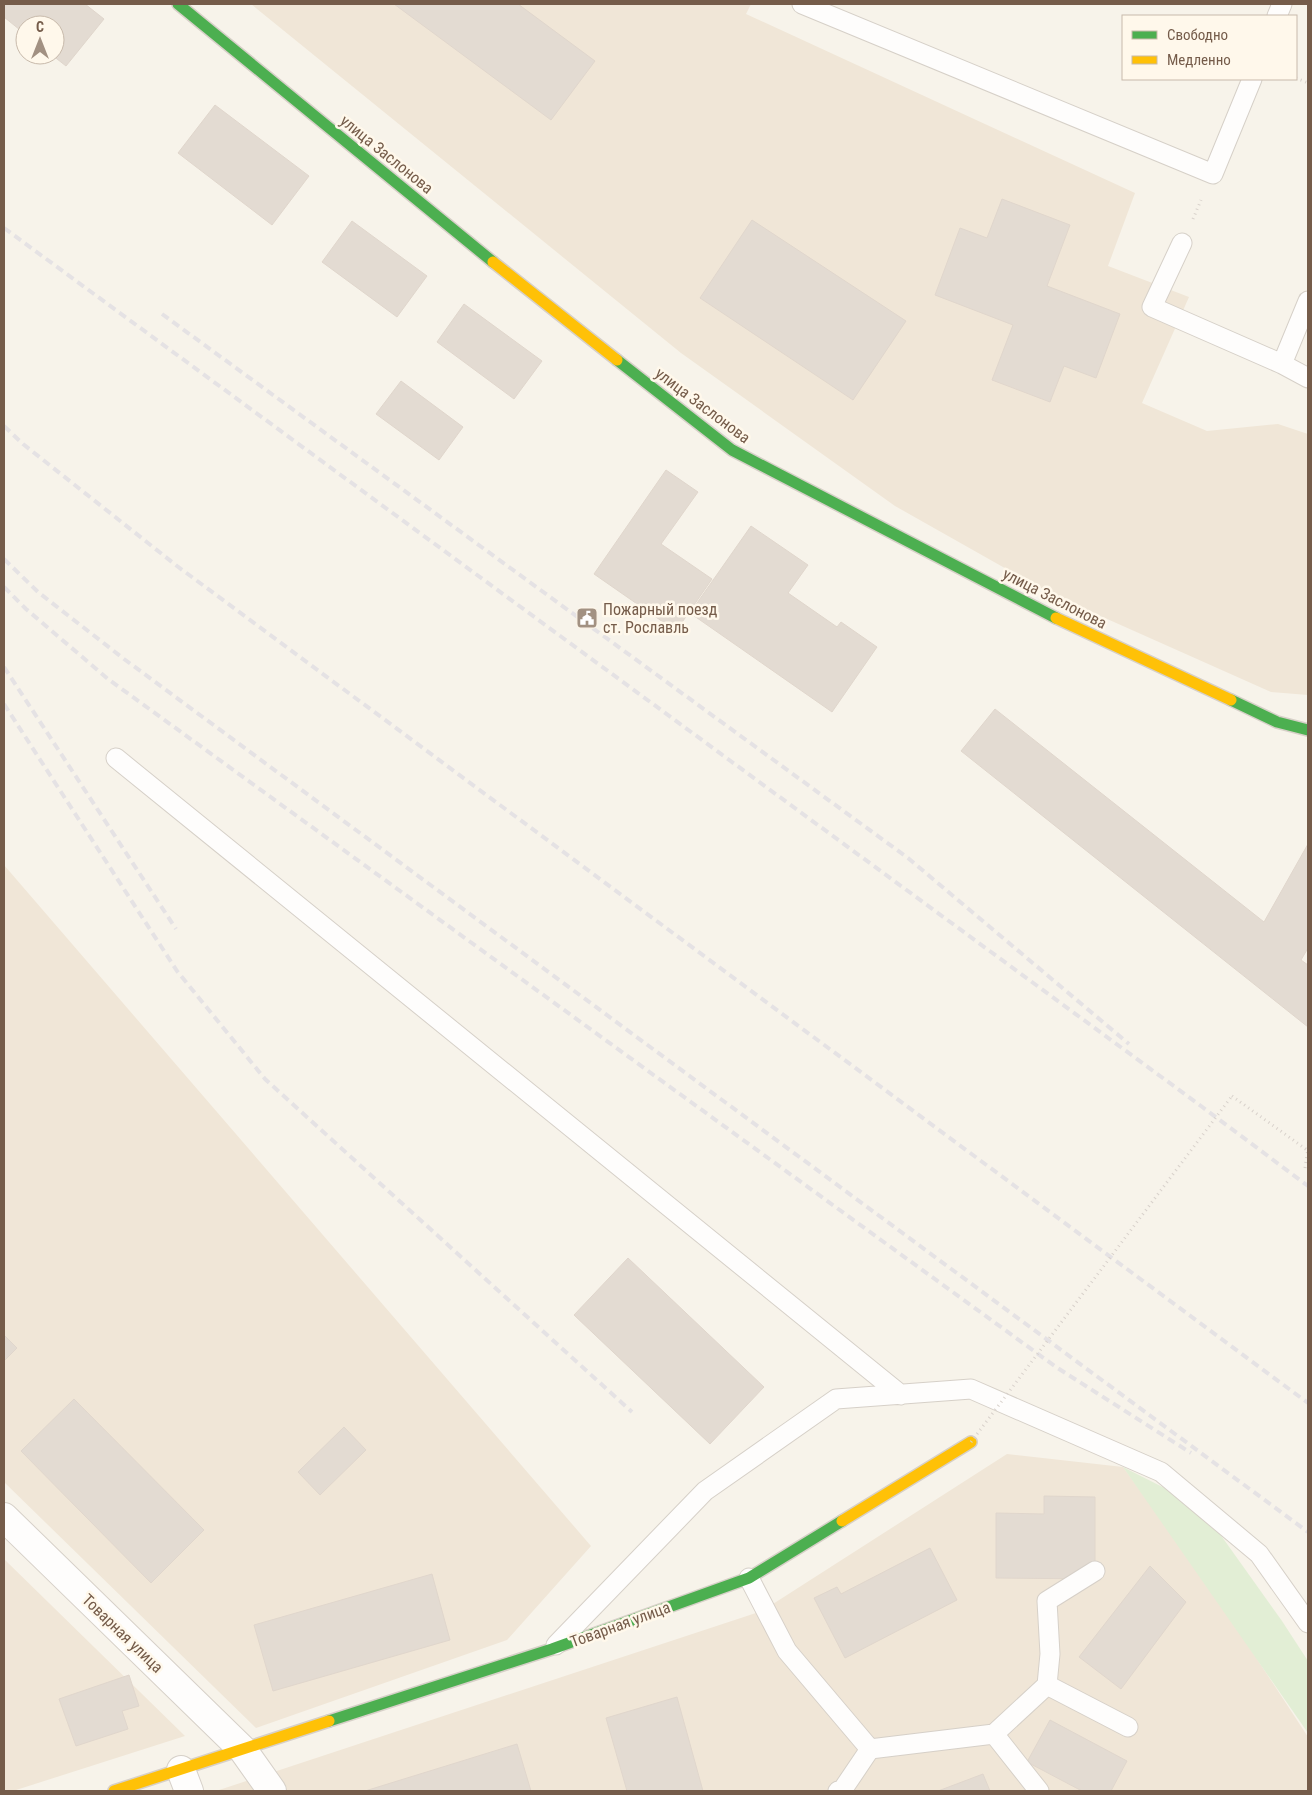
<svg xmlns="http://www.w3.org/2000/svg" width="1312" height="1795" font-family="'Roboto Condensed',sans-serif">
<rect width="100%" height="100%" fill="#f7f3ea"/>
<path fill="#f0e6d7" d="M251,4H751L746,14L1135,193L1108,266L1189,297L1142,403L1207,431L1278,424L1308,434V695L1271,692L1096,614L1035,585L895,506L681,353Z
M4,865L591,1546L507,1640L256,1728L4,1482Z
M1007,1454L1123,1467L1208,1584L1308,1737V1791H216L762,1611Z
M4,1559L185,1736L13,1791H4Z"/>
<path fill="#e2eed5" d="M1123,1467L1200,1506L1282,1621L1308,1661V1733Z"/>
<path fill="#e3dbd2" stroke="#e0d6cc" d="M4,4H85L104,19L66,66L52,55H55V25H25V34L4,17Z
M394,4H518L595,61L551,120Z
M215,105L309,176L272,225L178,153Z
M1002,199L1070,225L1047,286L1120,314L1096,378L1064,366L1050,402L992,380L1013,325L935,295L960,228L987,238Z
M752,220L906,321L853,400L700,298Z
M352,221L427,276L397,317L322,262Z
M464,304L542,361L514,399L437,342Z
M401,381L463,427L439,460L376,414Z
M666,470L698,492L661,544L712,579L676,631L594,574Z
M751,526L808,565L788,593L837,627L841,622L877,647L832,712L690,613Z
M995,709L1264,922L1308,844V948L1301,960L1308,965V1027L961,751Z
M628,1258L764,1387L710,1444L574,1315Z
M4,1335L17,1348L4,1361Z
M74,1399L204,1530L151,1583L21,1451Z
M344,1427L366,1450L320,1495L298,1472Z
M1044,1496L1095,1497V1579L996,1578V1513L1044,1514Z
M930,1548L957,1600L845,1658L814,1598L837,1587L841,1594Z
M1150,1566L1186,1602L1121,1689L1079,1657Z
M432,1574L450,1640L273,1691L254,1625Z
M129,1675L139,1706L122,1711L128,1729L76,1746L59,1699Z
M677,1697L703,1791H627L606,1718Z
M1050,1720L1127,1761L1111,1791H1082L1027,1762Z
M517,1744L531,1791H365Z
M983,1774L990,1791H938Z"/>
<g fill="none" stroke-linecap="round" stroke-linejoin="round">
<g stroke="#d6d0c8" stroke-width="21">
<path id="lane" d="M802,4L1213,174L1252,79
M1277,16L1282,4
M1182,243L1152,307L1282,364
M1308,301L1282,364L1308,378
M116,758L901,1395
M749,1578L787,1651L870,1749L994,1734L1039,1791
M556,1645L705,1491L836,1399L971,1389L1161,1472L1259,1554L1308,1623
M1047,1685L1128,1727
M994,1734L1047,1685L1050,1654L1047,1601L1095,1571
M838,1791L843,1789L870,1749"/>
</g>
<g stroke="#d6d0c8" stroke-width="30">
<path id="street" d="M4,1517L243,1750L272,1791
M181,1770L189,1791"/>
</g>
<g stroke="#d7d0c8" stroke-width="14">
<path id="fast" d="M178,4L493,262
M617,360L732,450L1056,618
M1231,700L1277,722L1308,730
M329,1721L552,1649L749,1578L842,1521"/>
</g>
<g stroke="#d7d0c8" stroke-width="14">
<path id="slow" d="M493,262L617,360
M1056,618L1231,700
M842,1521L971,1442
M114,1791L329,1721"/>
</g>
<path stroke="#d8d1cb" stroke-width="3" stroke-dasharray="1 4" stroke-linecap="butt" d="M1296,78L1308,83
M1193,219L1201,200
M1232,1096L1307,1150
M1305,1168L1308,1148"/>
<use href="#lane" stroke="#fefdfc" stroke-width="19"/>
<use href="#street" stroke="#fefdfc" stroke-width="28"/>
<use href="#fast" stroke="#4caf50" stroke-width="11"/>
<use href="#slow" stroke="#ffc107" stroke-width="11"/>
<path stroke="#e5e2e4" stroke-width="4" stroke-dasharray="8 5" stroke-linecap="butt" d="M4,228L1201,1106L1308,1186
M162,314L908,858L1129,1044
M4,426L23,444L177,566L1308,1403
M4,559L38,592L124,659L1308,1532
M4,587L26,609L108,679L1056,1367L1191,1453
M4,667L176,929
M4,704L177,971L265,1079L632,1412"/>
<path stroke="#d8d1cb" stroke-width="3" stroke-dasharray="1 4" stroke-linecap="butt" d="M971,1442L1232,1096"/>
</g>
<defs>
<g id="civic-square" transform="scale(1.125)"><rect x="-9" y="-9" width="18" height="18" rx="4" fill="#a29182" stroke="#fff8eb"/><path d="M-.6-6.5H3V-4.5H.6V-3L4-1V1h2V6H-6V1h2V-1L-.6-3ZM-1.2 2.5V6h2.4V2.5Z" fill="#fff"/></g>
</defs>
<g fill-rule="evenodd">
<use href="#civic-square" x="587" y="618"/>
</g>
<g text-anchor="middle" stroke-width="5" stroke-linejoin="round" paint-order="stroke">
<g font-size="16" fill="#755c4a" stroke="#fff8eb">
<text transform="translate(387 154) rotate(39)" y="6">улица Заслонова</text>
<text transform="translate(703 405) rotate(37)" y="6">улица Заслонова</text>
<text transform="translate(1055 598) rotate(27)" y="6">улица Заслонова</text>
<text transform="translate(620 1624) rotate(-20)" y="6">Товарная улица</text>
<text transform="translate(123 1633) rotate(44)" y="6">Товарная улица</text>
</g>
<g font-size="16" fill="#755c4a" stroke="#fff8eb" text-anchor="start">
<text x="603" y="615">Пожарный поезд<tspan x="603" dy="18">ст. Рославль</tspan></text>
</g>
</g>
<rect width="1312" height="1795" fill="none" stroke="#755c4a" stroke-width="10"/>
<rect x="1122" y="15" width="175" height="65" fill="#fff8eb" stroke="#c8baab"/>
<rect x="1132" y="31" width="25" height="8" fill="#4caf50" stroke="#c8baab"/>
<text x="1167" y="40" font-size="15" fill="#755c4a">Свободно</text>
<rect x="1132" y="56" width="25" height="8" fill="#ffc107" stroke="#c8baab"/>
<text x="1167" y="65" font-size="15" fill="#755c4a">Медленно</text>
<g transform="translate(40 40)"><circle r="24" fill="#fff8eb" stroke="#c8baab"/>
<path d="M0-4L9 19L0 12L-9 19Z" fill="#a29182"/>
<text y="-8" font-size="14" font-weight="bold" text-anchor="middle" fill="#755c4a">С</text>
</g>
</svg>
